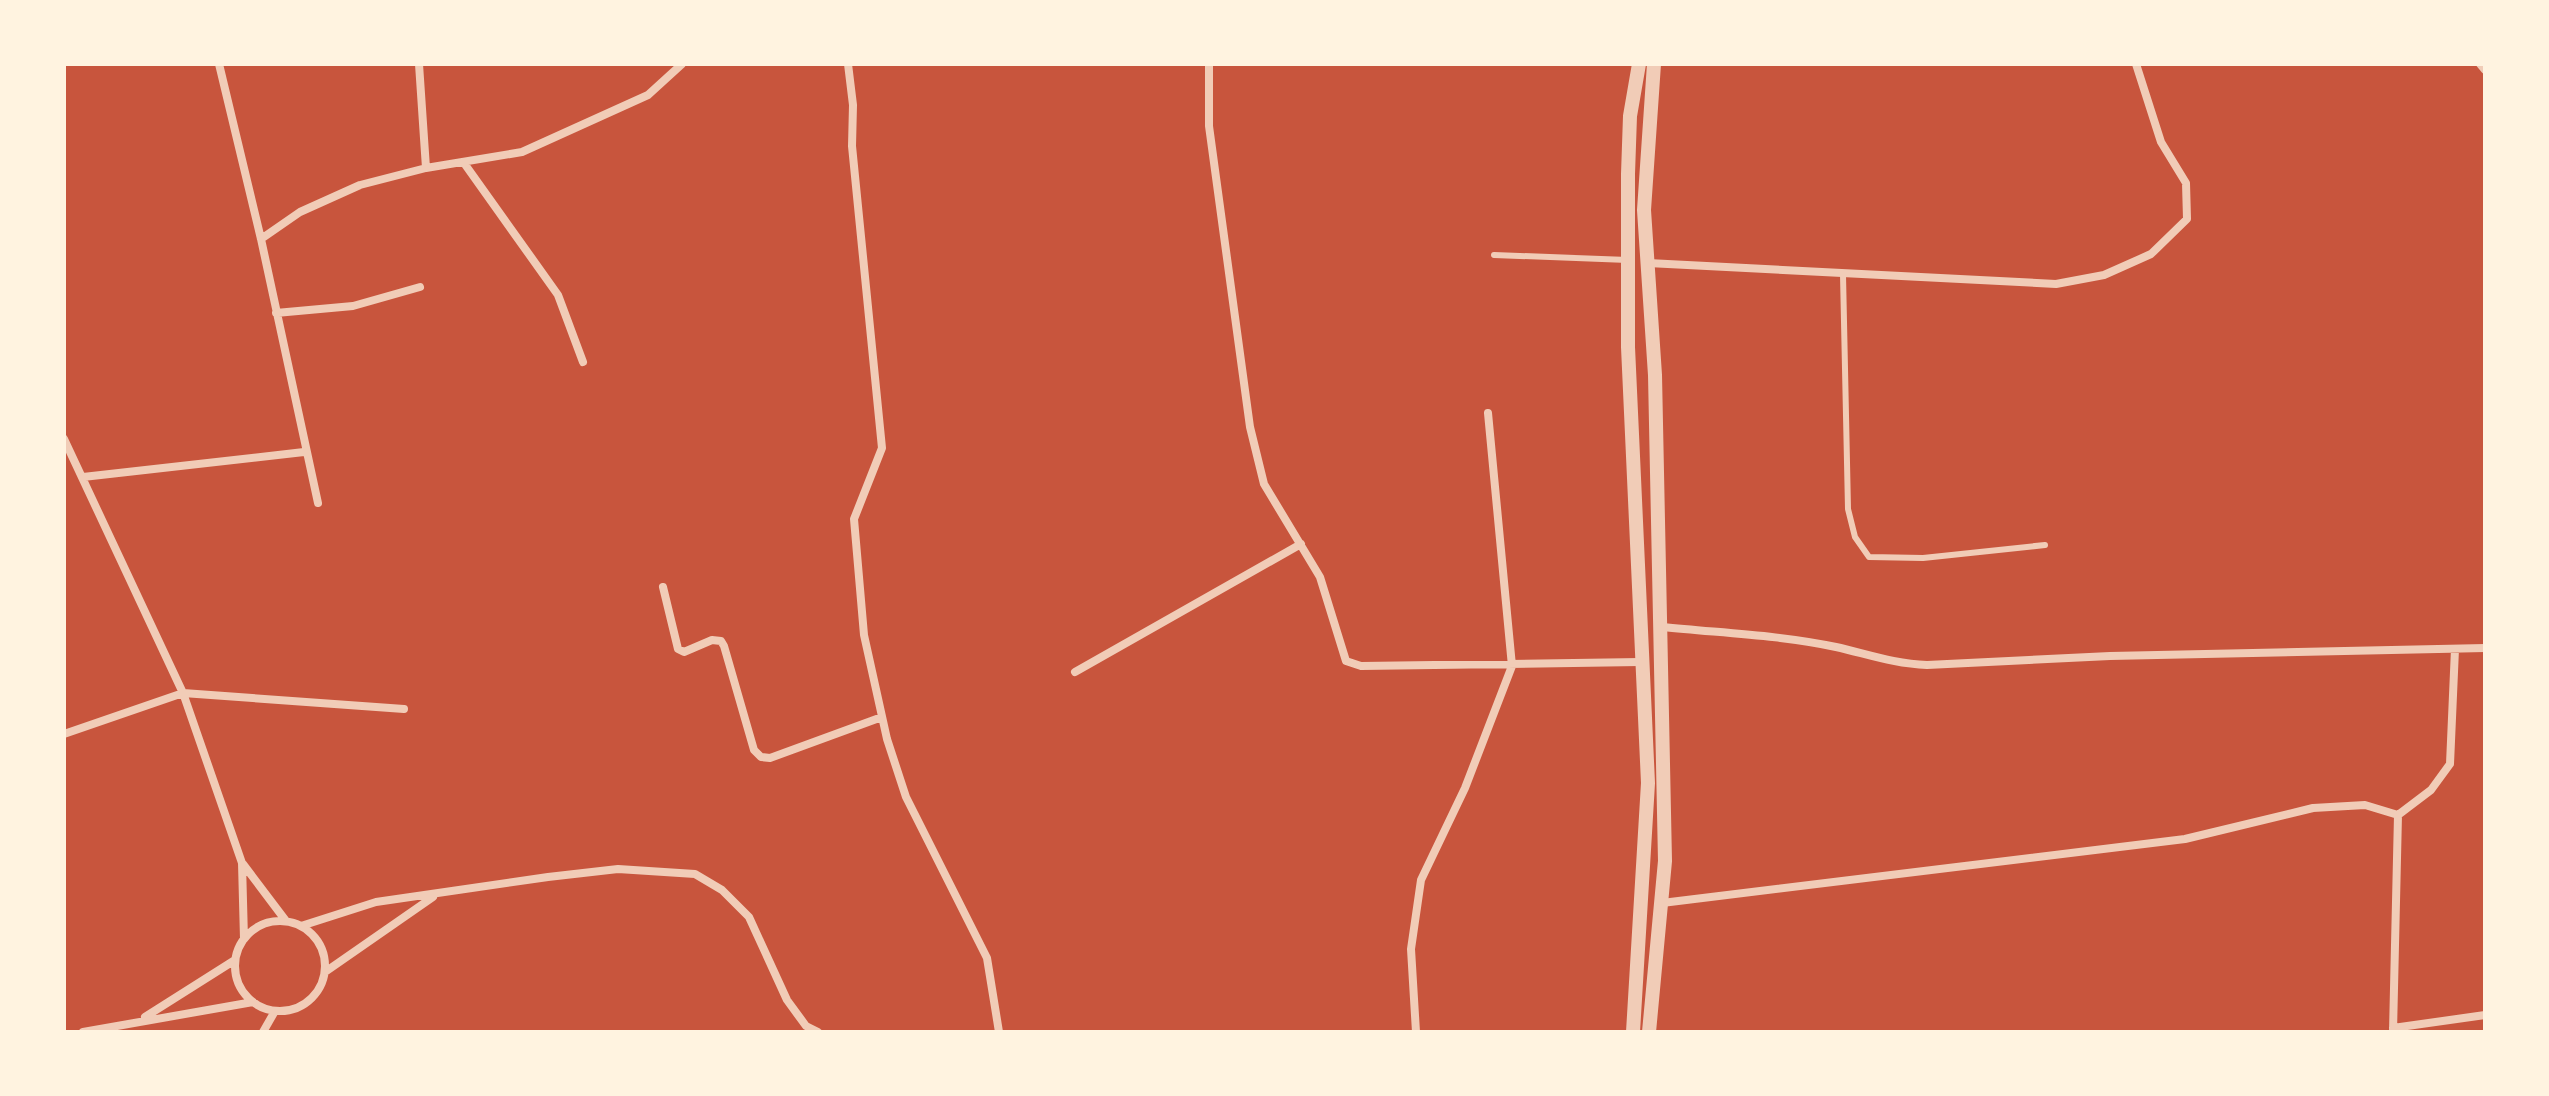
<svg xmlns="http://www.w3.org/2000/svg" width="2549" height="1096" font-family="'Alegreya Sans',sans-serif">
<rect width="100%" height="100%" fill="#c8553d"/>
<g fill="none" stroke-linecap="round" stroke-linejoin="round">
<path stroke="#f1ccb7" stroke-width="6" d="M1494,255L1628,260
M1843,275L1848,509L1855,537L1869,557L1923,558L2045,545"/>
<path stroke="#f1ccb7" stroke-width="8" d="M219,64L261,239L318,503
M419,64L426,168
M848,64L853,105L852,146L882,448L854,519L864,635L887,739L906,797L987,958L999,1032
M1209,64V126L1250,427L1264,484L1320,577L1346,661L1361,666L1640,662
M2480,64L2485,70
M464,163L558,295L583,362
M261,239L300,212L360,185L426,168L522,152L648,95L682,64
M1648,263L2056,284L2104,275L2151,254L2187,219L2186,183L2161,142L2136,64
M276,313L353,306L420,287
M64,439L183,693L242,863L244,939
M83,477L304,452
M663,587L678,649L684,652L712,640L721,641L724,646L754,750L761,757L770,758L882,717
M1663,627C1720,633 1780,635 1836,647C1867,654 1895,664 1927,665L2110,656L2485,648
M1075,672L1301,544
M64,734L183,693L404,709
M2398,815L2431,790L2450,764L2455,649
M243,864L286,921
M1662,903L2185,839L2313,808L2365,805L2398,815
M235 966a45 45 0 1 1 90 0a45 45 0 1 1-90 0Z
M301,926L376,902L548,877L618,869L695,874L722,890L749,917L787,1000L806,1026L818,1032
M325,972L433,897
M145,1017L235,960
M2393,1028L2485,1015
M83,1032L253,1002
M263,1032L275,1011
M1416,1032L1411,949L1421,880L1465,788L1512,666L1488,413
M2393,1032L2398,815"/>
<path stroke="#f1ccb7" stroke-width="14" d="M1633,1032L1648,783L1628,347V174L1630,116L1639,64
M1649,1032L1665,861L1655,375L1644,210L1654,64"/>
</g>
<rect width="2549" height="1096" fill="none" stroke="#fff3e0" stroke-width="132"/>
</svg>
